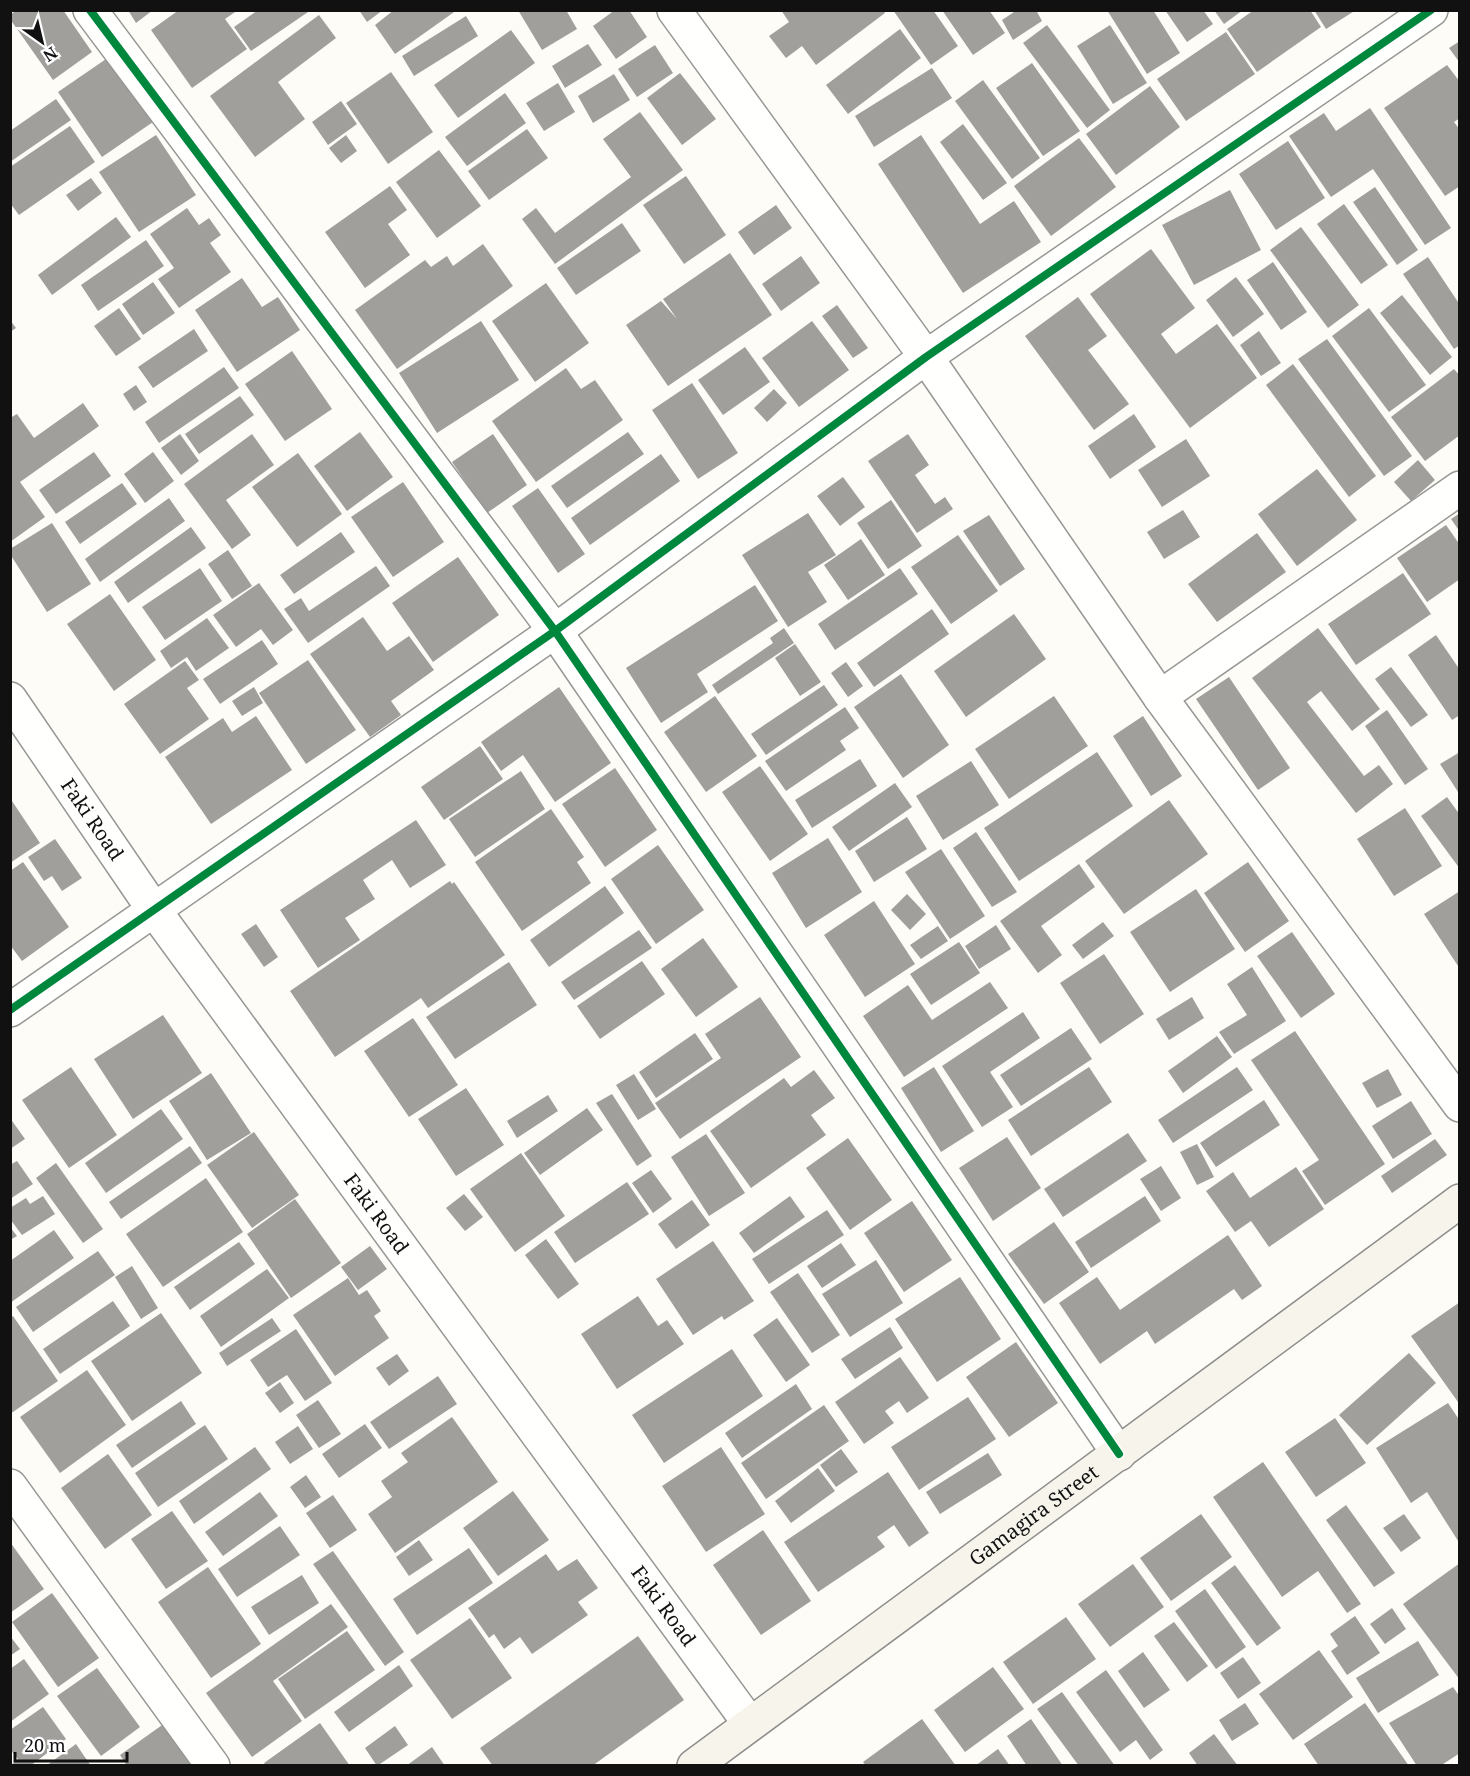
<svg xmlns="http://www.w3.org/2000/svg" width="1470" height="1776" font-family="'Noto Serif',serif">
<rect width="100%" height="100%" fill="#fdfcf7"/>
<path fill="#a19f9c" d="M17,10H63L92,52L53,80L10,19V15Z
M128,10H153L136,23Z
M179,10H238L225,19L247,49L192,88L151,30Z
M258,10H311L251,51L234,27Z
M359,10H383L367,22Z
M394,10H457L395,54L375,25Z
M518,10H566L577,29L542,50Z
M615,10H629L647,37L616,59L593,26Z
M781,10H883L885,13L816,65L802,46L786,58L769,36L789,22Z
M893,10H933L958,46L931,65Z
M942,10H989L1005,33L973,55Z
M1017,10H1036L1042,21L1013,40L1002,20Z
M1107,10H1153L1180,53L1147,74Z
M1165,10H1203L1213,24L1187,42Z
M1214,10H1243L1224,24Z
M1254,10H1310L1321,27L1257,72L1227,29Z
M1314,10H1356L1326,29Z
M319,15L336,38L278,82L305,119L255,157L210,96Z
M466,16L478,36L414,76L402,56Z
M1047,25L1110,110L1087,128L1023,43Z
M1110,25L1147,83L1113,104L1077,46Z
M900,29L921,58L848,114L826,85Z
M511,30L535,63L458,118L434,85Z
M1226,32L1255,74L1186,121L1157,79Z
M1460,41V63L1449,48Z
M588,44L602,65L565,88L552,66Z
M655,45L673,73L637,97L618,69Z
M109,57L153,122L102,157L58,92Z
M1032,63L1080,131L1043,156L996,88Z
M1447,65L1460,82V118L1454,122L1460,130V186L1445,196L1384,108Z
M932,68L952,98L874,147L855,116Z
M391,72L433,132L388,164L346,103Z
M680,73L716,119L682,145L647,98Z
M614,74L630,100L593,123L578,96Z
M983,80L1040,158L1012,179L955,101Z
M558,83L575,112L544,131L526,103Z
M1150,86L1180,127L1116,175L1086,134Z
M505,93L526,123L467,166L445,137Z
M56,99L71,120L10,162V131Z
M341,101L357,124L328,145L312,122Z
M1370,108L1451,228L1425,245L1373,169L1331,197L1289,136L1324,113L1336,131Z
M640,112L683,170L555,264L522,219L536,208L555,233L631,177L603,139Z
M963,124L1007,183L983,200L940,142Z
M70,126L95,162L19,215L10,203V167Z
M527,129L548,158L489,200L468,171Z
M156,135L196,195L139,232L99,172Z
M346,135L357,151L341,163L329,148Z
M921,135L980,224L1014,201L1041,242L963,293L878,164Z
M1079,138L1116,187L1051,236L1014,186Z
M1288,141L1325,198L1276,230L1239,174Z
M439,150L481,206L437,238L396,182Z
M686,176L726,235L684,264L643,205Z
M91,178L102,193L78,211L66,195Z
M390,186L407,210L388,224L410,255L365,288L325,232Z
M1375,187L1418,250L1397,265L1353,202Z
M1230,190L1261,250L1194,285L1162,225Z
M1344,204L1388,265L1361,284L1317,224Z
M776,205L792,228L754,255L738,232Z
M187,208L199,225L209,218L221,235L210,243L231,272L179,308L158,279L174,268L150,234Z
M116,217L131,237L52,295L38,275Z
M622,223L641,251L576,295L557,268Z
M1301,227L1359,305L1328,328L1270,250Z
M146,240L164,266L98,311L81,285Z
M483,244L513,286L397,369L355,310L425,260L431,267L447,256L453,266Z
M1151,249L1195,308L1161,334L1176,354L1217,324L1257,378L1190,428L1090,294Z
M730,253L772,315L668,386L626,325L661,301L677,319L663,299Z
M801,256L820,283L781,311L762,284Z
M1428,257L1460,305V345L1454,349L1403,274Z
M1273,262L1307,312L1281,330L1247,280Z
M1236,277L1264,314L1233,337L1206,300Z
M242,278L262,307L278,297L300,330L237,372L195,310Z
M153,282L175,313L143,335L122,304Z
M546,283L589,343L535,382L492,321Z
M1402,295L1452,357L1430,375L1380,313Z
M1078,297L1107,336L1088,350L1129,404L1094,430L1025,336Z
M837,305L868,348L853,358L822,316Z
M119,308L141,339L116,356L94,326Z
M1369,308L1426,385L1389,412L1332,336Z
M10,320L16,328L10,332Z
M481,321L519,380L437,433L399,373Z
M812,321L849,370L799,407L762,358Z
M194,329L208,351L153,388L138,367Z
M1259,331L1281,363L1261,376L1240,345Z
M1327,339L1412,456L1384,476L1298,359Z
M745,347L770,382L723,415L698,380Z
M292,351L332,409L285,441L245,384Z
M1293,364L1376,476L1349,497L1266,385Z
M224,367L239,388L159,443L145,422Z
M566,368L581,389L595,380L623,420L536,482L492,421Z
M1454,369L1460,376V435L1425,461L1391,417Z
M692,383L738,453L698,479L652,410Z
M136,385L147,402L134,411L123,394Z
M774,389L787,403L767,422L754,408Z
M240,396L254,415L199,454L185,434Z
M83,403L99,426L20,482L45,517L10,542V418L17,414L34,438Z
M1134,414L1156,447L1110,479L1088,446Z
M360,432L393,477L347,511L314,466Z
M628,432L644,454L567,508L551,486Z
M180,434L199,461L181,475L161,448Z
M252,434L274,465L226,500L251,535L232,549L184,484Z
M493,434L527,485L487,513L452,462Z
M908,434L929,465L915,475L935,504L945,497L953,509L917,533L868,461Z
M1186,439L1210,476L1162,507L1138,470Z
M94,452L111,476L56,514L39,490Z
M153,452L174,481L145,503L124,474Z
M298,453L342,514L297,547L252,487Z
M661,454L680,481L590,545L571,518Z
M1418,460L1435,480L1411,501L1394,482Z
M1317,469L1357,520L1297,566L1258,514Z
M843,477L865,507L840,526L817,496Z
M403,482L444,542L393,577L351,517Z
M122,483L137,504L80,544L65,522Z
M538,488L585,554L558,573L512,506Z
M169,498L185,521L100,582L85,559Z
M891,500L922,546L888,569L857,523Z
M1183,510L1200,537L1164,559L1147,532Z
M808,513L836,555L808,572L827,602L788,627L742,555Z
M1460,513V532L1451,519Z
M989,515L1025,569L1000,586L963,531Z
M52,523L91,584L47,612L10,554V549Z
M1446,525L1460,545V579L1427,602L1397,558Z
M191,527L206,548L128,603L114,582Z
M341,532L355,552L294,594L280,575Z
M1257,533L1286,572L1217,622L1188,584Z
M958,535L998,591L951,624L911,567Z
M861,539L885,575L848,600L824,565Z
M228,550L252,586L232,599L208,564Z
M458,557L499,615L433,662L392,603Z
M376,566L390,586L308,643L284,609L301,598L309,611Z
M200,568L222,601L165,640L142,607Z
M900,568L918,594L835,650L818,624Z
M1403,573L1431,614L1356,665L1328,624Z
M259,583L293,630L273,645L261,629L236,647L213,615Z
M755,585L778,621L697,674L708,692L661,723L626,668Z
M110,594L156,660L114,691L67,624Z
M932,609L949,634L874,687L857,663Z
M1014,614L1046,659L966,717L934,671Z
M363,617L387,651L409,636L434,670L391,701L401,715L370,737L310,654Z
M207,618L229,648L196,671L187,657L171,668L160,651Z
M784,628L794,643L718,694L712,685L773,643L770,638Z
M1318,628L1380,709L1352,731L1321,691L1307,702L1364,776L1379,765L1393,784L1356,813L1252,678Z
M1436,635L1460,670V715L1452,720L1408,655Z
M262,640L278,664L220,704L203,679Z
M795,644L821,682L800,696L775,658Z
M308,660L356,730L306,764L259,693Z
M185,661L199,680L187,688L209,719L160,754L124,704Z
M846,662L863,686L848,697L831,673Z
M1391,667L1428,715L1411,727L1375,679Z
M901,674L949,745L903,778L854,707Z
M1229,677L1290,768L1258,790L1196,699Z
M824,685L838,705L766,755L751,734Z
M254,687L263,703L242,716L232,701Z
M559,687L611,763L555,802L523,755L501,771L481,742Z
M715,696L757,756L706,792L664,732Z
M1054,696L1088,746L1009,799L975,749Z
M845,707L859,728L840,741L846,750L786,791L765,761Z
M1387,710L1428,769L1405,785L1365,726Z
M256,716L292,770L211,824L165,757L223,718L232,732Z
M1143,716L1182,776L1151,796L1113,736Z
M480,746L503,779L444,820L421,787Z
M1097,752L1133,806L1019,881L984,828Z
M1460,752V795L1440,764Z
M860,759L877,786L812,828L795,800Z
M971,761L999,805L943,840L916,796Z
M760,766L808,834L770,861L722,792Z
M615,768L657,830L605,867L562,804Z
M521,771L545,809L475,857L449,819Z
M895,783L912,807L849,851L832,827Z
M1447,797L1460,815V869L1421,816Z
M10,798L40,843L10,863Z
M1169,800L1208,854L1124,914L1085,861Z
M1405,808L1442,866L1394,896L1357,839Z
M551,809L584,857L577,862L591,883L522,931L475,862Z
M907,817L927,849L874,882L855,851Z
M416,820L446,865L410,888L392,860L363,880L375,899L345,918L360,940L318,968L280,910Z
M976,832L1017,892L992,907L953,848Z
M828,838L862,892L806,928L772,873Z
M55,839L82,878L62,891L52,876L44,881L28,857Z
M658,845L704,910L656,944L611,879Z
M941,849L985,916L950,939L905,872Z
M23,862L69,927L22,961L10,945V871Z
M1248,862L1289,921L1245,952L1204,893Z
M1079,864L1095,887L1041,926L1062,955L1038,973L1000,921Z
M450,881L452,884L454,882L505,955L428,1008L421,998L335,1057L290,991Z
M605,886L624,913L549,967L530,940Z
M1196,889L1235,949L1170,992L1130,932Z
M1460,891V969L1424,914Z
M907,894L926,914L910,930L891,910Z
M874,901L915,964L865,997L824,935Z
M1103,922L1114,936L1083,959L1072,945Z
M256,924L278,957L264,967L241,934Z
M996,925L1011,949L979,969L965,946Z
M938,926L948,941L921,959L910,945Z
M639,930L652,948L574,1000L561,982Z
M1292,932L1335,994L1301,1018L1257,956Z
M703,938L738,987L696,1017L661,969Z
M959,942L980,973L931,1005L910,974Z
M1104,954L1144,1014L1100,1044L1060,983Z
M642,961L665,994L600,1039L577,1006Z
M509,962L537,1005L455,1059L426,1017Z
M1252,967L1286,1021L1234,1054L1219,1032L1247,1015L1227,984Z
M990,982L1008,1008L904,1077L863,1016L908,985L932,1020Z
M760,997L801,1057L680,1139L655,1103L721,1058L705,1034Z
M1192,997L1204,1018L1169,1040L1156,1019Z
M1023,1012L1040,1038L990,1072L1013,1107L982,1127L942,1066Z
M163,1015L202,1073L133,1119L94,1059Z
M413,1018L458,1085L409,1117L364,1051Z
M1071,1028L1092,1059L1021,1106L1000,1075Z
M1295,1031L1385,1164L1325,1205L1302,1171L1319,1160L1251,1060Z
M695,1033L713,1059L656,1098L639,1072Z
M1217,1036L1232,1057L1183,1093L1168,1071Z
M71,1067L117,1135L69,1168L22,1100Z
M934,1067L974,1131L941,1152L901,1088Z
M1089,1067L1112,1102L1031,1156L1008,1120Z
M1237,1067L1253,1090L1173,1143L1158,1120Z
M1388,1069L1402,1095L1377,1108L1362,1083Z
M814,1070L835,1098L811,1115L826,1135L751,1188L710,1131L784,1078L791,1087Z
M211,1073L251,1133L207,1160L169,1101Z
M634,1074L656,1109L638,1120L616,1085Z
M466,1088L504,1145L456,1176L418,1119Z
M612,1094L652,1156L637,1166L596,1103Z
M548,1095L558,1111L517,1138L507,1121Z
M1264,1100L1280,1125L1216,1167L1200,1143Z
M1411,1101L1432,1134L1393,1159L1372,1126Z
M587,1108L603,1130L540,1175L524,1153Z
M161,1109L183,1139L106,1193L85,1163Z
M10,1118L25,1139L10,1149Z
M254,1132L299,1195L252,1228L207,1165Z
M1128,1133L1147,1161L1063,1217L1044,1189Z
M706,1134L745,1193L709,1216L671,1157Z
M1007,1137L1041,1188L993,1221L959,1168Z
M848,1138L892,1200L850,1230L806,1168Z
M1435,1139L1447,1155L1392,1193L1381,1176Z
M1197,1144L1214,1177L1197,1185L1180,1152Z
M190,1146L202,1163L121,1219L109,1202Z
M521,1153L565,1216L515,1252L470,1189Z
M17,1161L33,1184L10,1199V1165Z
M56,1163L103,1229L83,1243L36,1178Z
M1161,1166L1181,1198L1161,1211L1140,1179Z
M1296,1167L1324,1209L1269,1247L1251,1221L1235,1232L1206,1191L1233,1172L1250,1198Z
M651,1170L672,1199L653,1213L632,1183Z
M206,1178L243,1232L163,1287L126,1234Z
M627,1182L649,1214L575,1263L554,1232Z
M464,1194L483,1217L465,1231L446,1208Z
M43,1196L55,1214L22,1235L10,1219V1208L26,1198L30,1204Z
M790,1196L805,1217L754,1253L739,1233Z
M1145,1196L1161,1221L1091,1268L1075,1242Z
M295,1199L341,1263L291,1298L247,1234Z
M692,1200L710,1225L676,1249L658,1224Z
M912,1201L952,1260L904,1292L864,1233Z
M827,1210L844,1235L769,1284L752,1259Z
M1054,1222L1089,1272L1044,1304L1008,1254Z
M10,1227L17,1236L10,1240Z
M54,1230L74,1258L10,1303V1261Z
M1228,1235L1262,1286L1242,1300L1234,1289L1155,1344L1147,1331L1100,1364L1059,1303L1097,1277L1120,1310Z
M546,1239L579,1284L558,1299L525,1255Z
M713,1241L754,1301L724,1320L722,1316L693,1335L656,1279Z
M239,1242L255,1264L190,1310L174,1287Z
M841,1243L856,1265L822,1288L807,1266Z
M370,1246L387,1269L358,1290L341,1267Z
M98,1251L115,1275L33,1332L16,1307Z
M876,1260L903,1303L850,1337L822,1294Z
M132,1266L158,1308L141,1319L115,1277Z
M267,1269L289,1298L221,1347L200,1316Z
M798,1273L840,1335L812,1353L770,1292Z
M960,1277L1001,1339L937,1382L895,1319Z
M348,1278L359,1295L367,1290L381,1311L374,1316L389,1338L335,1376L293,1315Z
M638,1296L658,1326L667,1320L684,1344L617,1389L581,1334Z
M113,1301L130,1326L60,1374L43,1349Z
M1460,1302V1401L1458,1402L1411,1336Z
M161,1313L202,1373L132,1421L91,1361Z
M13,1316L58,1381L10,1414V1318Z
M272,1318L281,1331L227,1366L219,1353Z
M777,1318L810,1365L786,1382L753,1335Z
M890,1327L903,1348L855,1379L841,1359Z
M296,1329L332,1383L305,1401L287,1375L268,1387L250,1360Z
M1016,1342L1058,1403L1009,1437L966,1377Z
M732,1349L763,1396L664,1463L632,1415Z
M1409,1353L1436,1383L1367,1445L1339,1415Z
M397,1354L409,1371L389,1386L376,1368Z
M900,1357L929,1398L907,1413L899,1401L885,1411L894,1423L864,1444L835,1402Z
M87,1370L126,1425L60,1473L20,1417Z
M438,1376L457,1404L389,1449L370,1422Z
M280,1382L294,1403L280,1413L265,1393Z
M796,1384L812,1409L742,1458L725,1433Z
M968,1397L996,1439L919,1490L891,1447Z
M318,1400L341,1434L319,1448L296,1415Z
M181,1401L196,1424L132,1468L116,1445Z
M1448,1403L1460,1421V1544L1427,1492L1411,1503L1376,1448Z
M824,1405L849,1441L766,1499L741,1463Z
M452,1417L498,1482L395,1553L368,1514L392,1497L381,1481L408,1462L401,1453Z
M1335,1418L1366,1463L1316,1497L1285,1452Z
M365,1424L382,1448L339,1478L322,1454Z
M205,1425L228,1459L158,1507L135,1473Z
M298,1426L313,1449L290,1464L275,1442Z
M255,1447L271,1469L194,1524L179,1501Z
M721,1447L765,1514L706,1552L662,1486Z
M841,1449L858,1472L836,1487L820,1465Z
M988,1453L1002,1475L940,1514L926,1492Z
M108,1454L152,1515L105,1549L61,1488Z
M1263,1462L1361,1604L1347,1613L1318,1571L1282,1597L1213,1497Z
M818,1468L835,1491L791,1523L775,1501Z
M888,1472L929,1533L909,1547L894,1525L877,1537L885,1547L818,1592L784,1542Z
M306,1475L321,1497L305,1508L290,1487Z
M513,1491L549,1540L498,1576L463,1528Z
M260,1492L278,1516L223,1556L205,1532Z
M333,1495L357,1530L330,1548L306,1513Z
M1346,1505L1395,1573L1374,1587L1326,1520Z
M172,1511L208,1561L166,1589L131,1539Z
M1201,1514L1232,1557L1171,1601L1140,1558Z
M1404,1514L1421,1538L1401,1552L1383,1528Z
M280,1526L300,1555L237,1597L218,1569Z
M763,1530L811,1601L761,1635L713,1565Z
M419,1540L433,1560L409,1576L396,1557Z
M10,1542L44,1589L10,1613Z
M469,1548L493,1583L417,1635L393,1599Z
M333,1551L404,1652L385,1666L313,1564Z
M546,1554L558,1571L577,1559L598,1588L578,1602L588,1615L532,1654L520,1637L504,1649L494,1634L489,1638L468,1608Z
M1460,1563V1680L1403,1604Z
M1133,1564L1164,1607L1110,1647L1078,1604Z
M1235,1565L1281,1628L1257,1646L1211,1583Z
M208,1567L261,1644L211,1678L158,1602Z
M302,1575L319,1603L269,1635L251,1607Z
M1205,1589L1246,1647L1216,1669L1175,1611Z
M52,1593L99,1658L58,1687L12,1622Z
M331,1604L348,1627L273,1681L302,1721L252,1757L206,1693Z
M1392,1608L1406,1629L1385,1644L1370,1624Z
M1355,1616L1380,1653L1347,1675L1331,1651L1338,1646L1330,1634Z
M1066,1617L1096,1659L1033,1704L1003,1662Z
M470,1618L512,1678L452,1719L410,1660Z
M1174,1622L1208,1666L1187,1682L1154,1636Z
M347,1631L375,1670L305,1719L278,1679Z
M10,1636L20,1649L10,1656Z
M638,1636L684,1700L592,1766H493L480,1748Z
M1418,1641L1439,1675L1378,1713L1356,1678Z
M1319,1650L1353,1697L1293,1740L1259,1694Z
M1143,1652L1170,1690L1144,1708L1118,1671Z
M1243,1657L1261,1683L1238,1699L1220,1673Z
M24,1659L49,1694L10,1722V1669Z
M399,1665L413,1686L349,1732L334,1712Z
M993,1667L1024,1709L965,1752L934,1710Z
M97,1668L140,1727L101,1756L57,1696Z
M1106,1670L1163,1750L1150,1760L1136,1740L1120,1752L1076,1692Z
M1453,1687L1460,1697V1753L1440,1766H1417L1389,1723Z
M1062,1692L1115,1766H1079L1037,1709Z
M1245,1703L1259,1724L1232,1741L1219,1720Z
M1365,1703L1409,1766H1319L1304,1744Z
M43,1707L66,1739L30,1766H10L18,1759L10,1749V1730Z
M922,1719L956,1766H866L863,1762Z
M1031,1719L1063,1766H1027L1007,1736Z
M165,1723L194,1766H127L120,1755Z
M320,1723L350,1766H266L264,1763Z
M395,1726L408,1745L377,1766L365,1748Z
M1214,1734L1238,1766H1198L1189,1753Z
M76,1744L91,1766H46Z
M432,1747L445,1766H406Z
M998,1749L1010,1766H975Z"/>
<g fill="none" stroke-linecap="round" stroke-linejoin="round">
<g stroke="#979795" stroke-width="36">
<g id="street">
<path d="M90,10L555,631L1119,1454"/>
<path d="M674,10L926,357L1160,697L1460,1105"/>
<path d="M1160,697L1460,488"/>
<path id="s1" d="M10,699L154,910L750,1724"/>
<path d="M10,1010L555,631L926,357L1431,10"/>
<path d="M10,1486L213,1766"/>
</g>
</g>
<g stroke="#8e8d8b" stroke-width="36">
<g id="secondary">
<path id="s2" d="M694,1766L1460,1201"/>
</g>
</g>
<use href="#street" stroke="#fffffe" stroke-width="33"/>
<use href="#secondary" stroke="#f6f4eb" stroke-width="33"/>
<g stroke="#fff" stroke-width="11">
<path id="cycleway" d="M90,10L555,631L1119,1454
M10,1010L555,631L926,357L1431,10"/>
</g>
<use href="#cycleway" stroke="#00873e" stroke-width="8"/>
</g>
<g text-anchor="middle" stroke-width="6" stroke-linejoin="round" paint-order="stroke">
<g font-size="20" fill="#111" stroke="#fff">
<text dy="7" stroke="none"><textPath href="#s1" startOffset="146">Faki Road</textPath></text>
<text dy="7" stroke="none"><textPath href="#s1" startOffset="632">Faki Road</textPath></text>
<text dy="7" stroke="none"><textPath href="#s2" startOffset="422">Gamagira Street</textPath></text>
<text dy="7" stroke="none"><textPath href="#s1" startOffset="1118">Faki Road</textPath></text>
</g>
</g>
<rect width="1470" height="1776" fill="none" stroke="#111111" stroke-width="24"/>
<g transform="translate(42 42) rotate(146)" stroke="#ffffff" stroke-width="4.5" paint-order="stroke">
<path d="M0-4.5L10 22L0 15L-10 22Z" fill="#111111"/>
<text y="-9" font-size="16" font-weight="bold" text-anchor="middle" fill="#111111">N</text>
</g>
<path d="M15 1752v9h112v-9" fill="none" stroke="#111111" stroke-width="3"/>
<text x="24" y="1752" font-size="18" fill="#111111" stroke="#ffffff" stroke-width="4.5" paint-order="stroke">20 m</text>
</svg>
